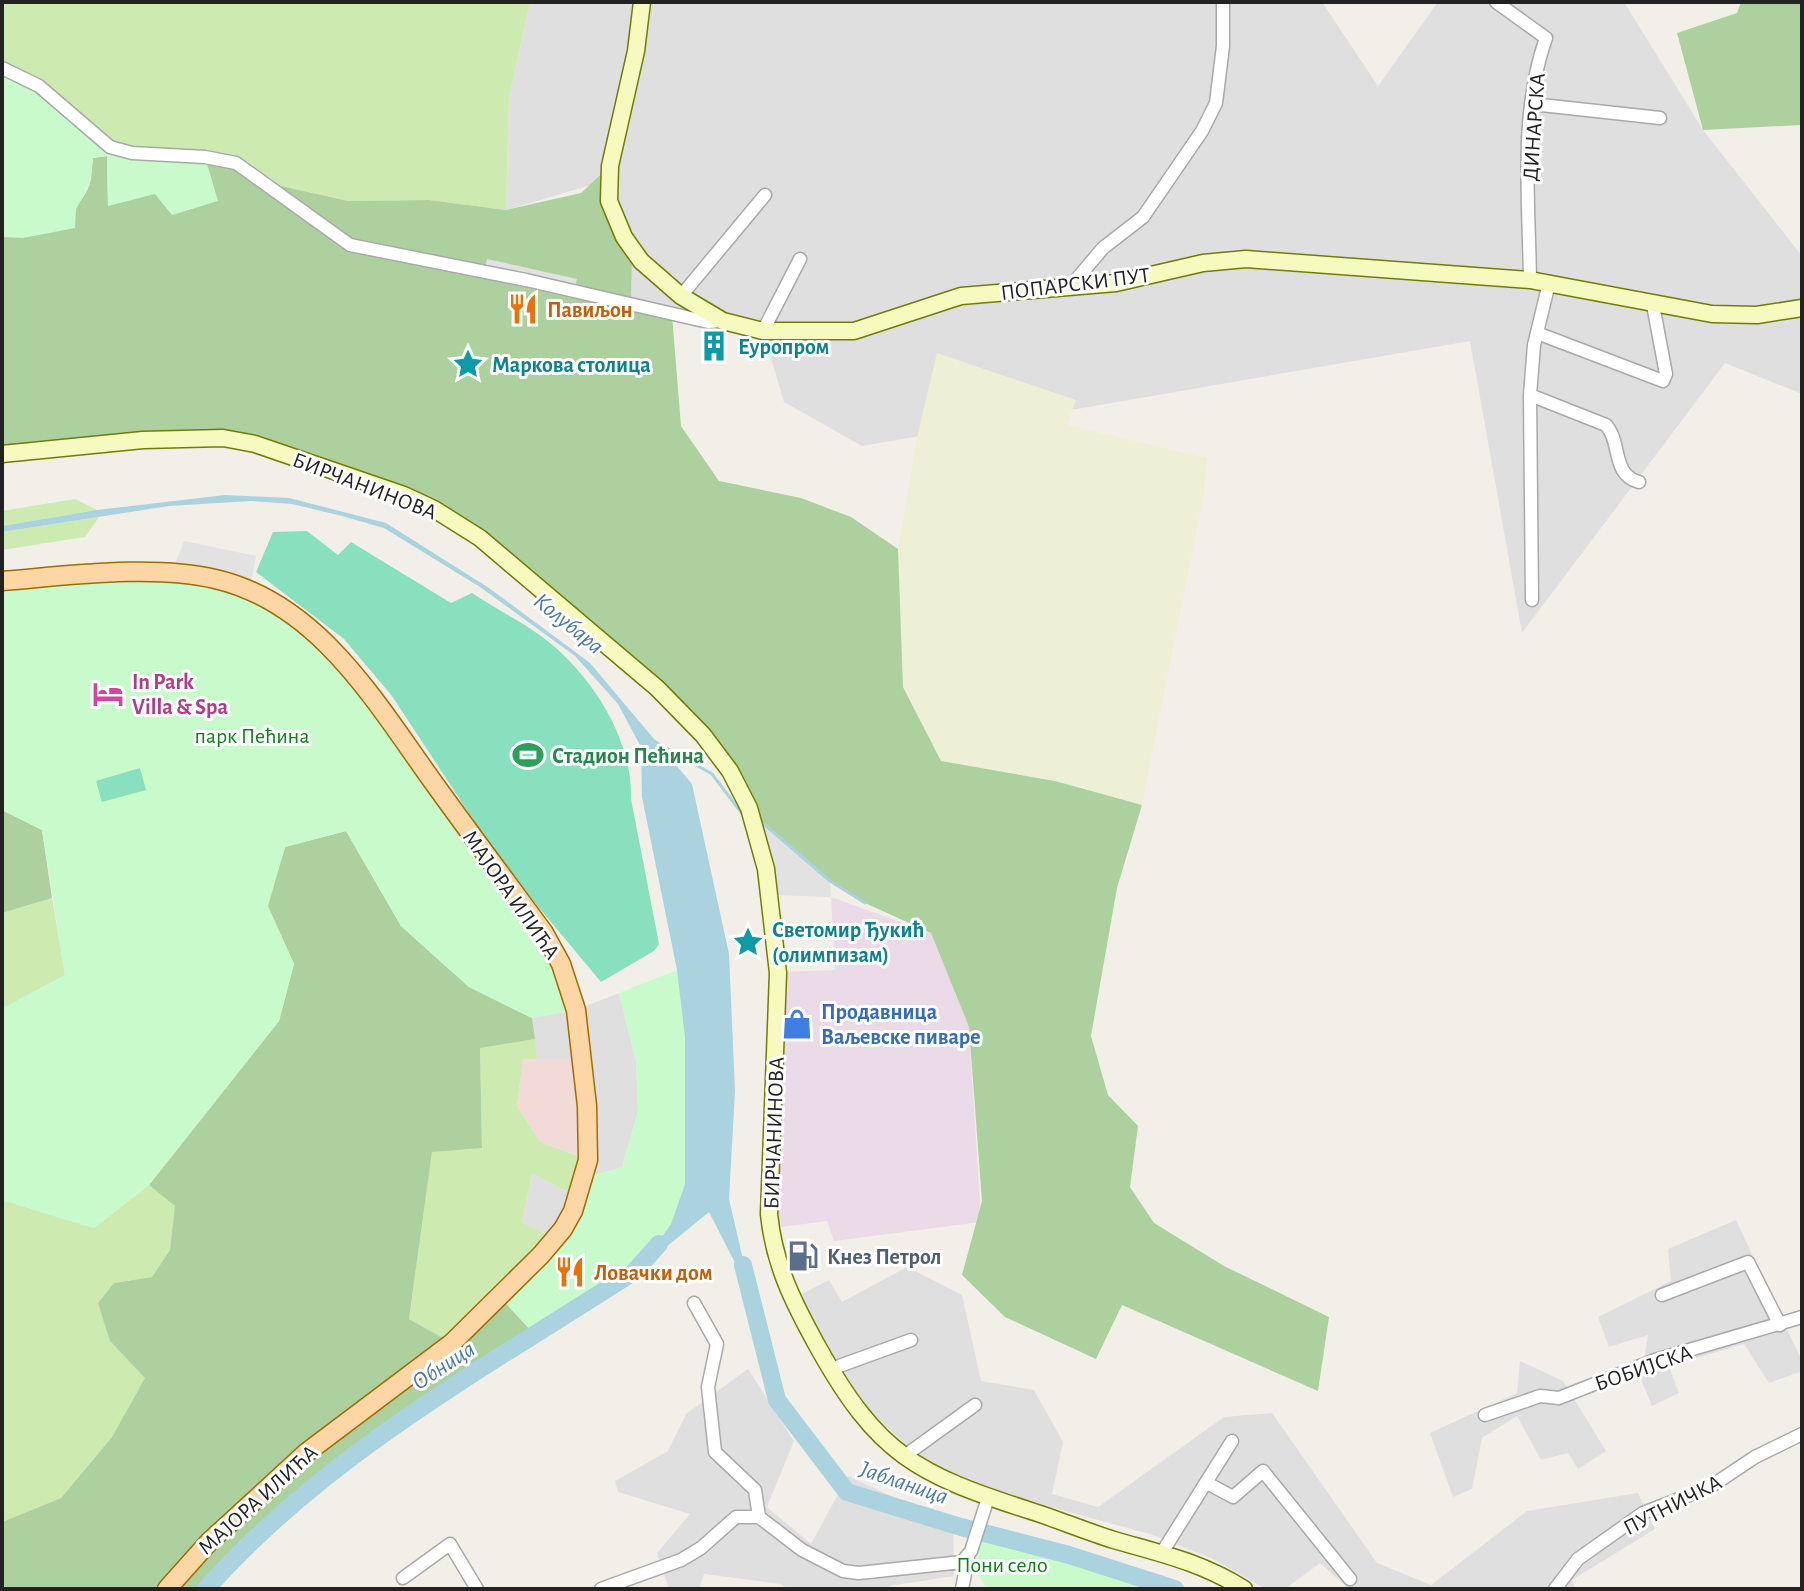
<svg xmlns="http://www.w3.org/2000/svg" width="1804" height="1591" font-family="'Alegreya Sans',sans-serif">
<rect width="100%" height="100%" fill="#f2efe9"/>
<path fill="#e0dfdf" d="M530,2H1322L1378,86L1438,2H1624L1703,130L1802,256V394L1725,363L1522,633L1470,341L862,446L784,402L763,331L631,305L608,180L506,210L509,98Z
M619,993L636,1062L638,1111L622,1167L584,1178L583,1059H537L532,1018L576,1010Z
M532,1174L578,1197L555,1239L522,1222Z
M1736,1220L1802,1361V1371L1769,1383L1744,1344L1669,1366L1679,1393L1652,1406L1641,1379L1648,1335L1609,1347L1598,1317L1671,1281L1668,1249Z
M907,1267L962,1295L981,1381L1034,1390L1063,1442L1052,1494L1098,1507L1224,1417L1272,1413L1377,1563L1431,1585L1527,1511L1638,1493L1655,1529L1572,1580L1575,1589H1349L1320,1563L1285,1589H1266L1211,1558L1150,1534L995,1492L919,1458L860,1401L798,1296L829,1280L842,1302Z
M1520,1361L1563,1381L1606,1451L1578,1469L1568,1453L1541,1460L1517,1416L1482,1438L1472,1489L1453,1497L1430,1433L1517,1393Z
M748,1369L794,1441L767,1507L811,1544L848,1476L953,1525L954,1576L889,1586L894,1589H788L781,1584L704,1574L699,1589H669L657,1553L690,1514L618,1492L615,1481L668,1451L686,1414Z"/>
<path fill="#f2dad9" d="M523,1059H584L588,1160L540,1142L517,1106Z"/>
<path fill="#ebdbe8" d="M831,897L931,933L969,1027L981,1222L834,1241L827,1221L774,1228L785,1042L782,972L835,970Z"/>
<path fill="#eef0d5" d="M937,353L1076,400L1067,425L1207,458L1204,492L1142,805L1055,781L941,761L903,688L898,549L916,442Z"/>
<path fill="#cdebb0" d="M2,2H530L509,98L506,210L429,200L348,201L110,147L2,68Z
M75,499L97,510L2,526V511Z
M99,517L85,537L2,550V532Z
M52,898L65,975L2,1009V913Z
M535,1039L537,1059H523L517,1106L540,1142L588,1160L578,1197L532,1174L522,1222L555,1239L452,1343L409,1319L432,1151L482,1148L480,1047Z
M149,1185L176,1205L170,1250L152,1277L114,1283L110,1341L146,1377L112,1437L61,1498L2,1522V1200L94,1228Z"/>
<path fill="#add19e" d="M1741,2H1802V125L1703,130L1677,33L1737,13Z
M107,156L108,206L205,157L268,183L348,201L429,200L506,210L581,193L610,166L608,180L632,249L631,305L672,315L681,426L719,481L801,498L851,517L898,549L903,687L941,761L1055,781L1142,805L1117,888L1091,1036L1108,1095L1138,1126L1130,1187L1154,1223L1224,1266L1329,1317L1318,1391L1122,1305L1096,1359L1005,1317L962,1275L982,1201L969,1027L931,933L865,903L830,881L765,825L756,827L716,751L458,523L223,438L2,454V237C33,239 80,216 90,183C92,176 92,166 93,158Z
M2,810L42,830L52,898L2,913Z
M346,831L401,926L469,987L532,1018L535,1039L480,1048L482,1148L432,1152L409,1319L452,1343L500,1297L535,1335C416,1408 301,1486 206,1589H7L2,1584V1522L61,1498L112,1437L145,1378L110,1341L98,1303L114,1283L152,1277L170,1250L175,1206L149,1185L279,1021L294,964L267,906L285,847Z"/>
<path fill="#c8facc" d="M2,68L17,73L110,147L205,157L218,201L172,215L155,194L108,206L107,156L93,158L90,184L76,209L75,228L23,238L2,237Z
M77,575L228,583L332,649L556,954L576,1010L532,1018L469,987L401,926L346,831L285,847L268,906L294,964L279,1021L149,1185L94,1228L2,1200V1009L65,975L42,830L2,810V581Z
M677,970L685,1038L687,1128L685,1184L671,1224L638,1270L535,1335L500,1297L548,1248L584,1178L622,1167L638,1111L636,1062L619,993Z
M985,1533L1069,1555L1175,1589H987L973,1567Z"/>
<path fill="#88e0be" d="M307,531L338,555L351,542L451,603L472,593C494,608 519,620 541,636C590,672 633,738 631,799L659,944L654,951L601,982L501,862L392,696L344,639L256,572L273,532Z
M140,768L146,790L102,802L96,781Z"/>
<path fill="#e2e2e2" d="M487,259L577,279L572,298L483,278Z
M184,541L256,556L251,582L174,567Z
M765,825L830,881L831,897L771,895L756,827Z"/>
<path fill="#aad3df" d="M225,495L289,498L386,523L489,588L590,663L692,784L729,954L735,1091L729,1199L751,1294L709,1212L638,1270L671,1224L685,1184V1038L677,970L642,797L641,747L618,704L575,656L480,587L384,528L342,516L292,504L251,501L169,506L2,532V526L97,510Z"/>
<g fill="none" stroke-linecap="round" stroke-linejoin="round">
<path stroke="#aad3df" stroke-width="3" d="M652,740L712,774L743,815
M760,826L765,825L830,881L865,903"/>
<path stroke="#aad3df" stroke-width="18" d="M743,1265L777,1400L847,1492L961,1527L1069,1555L1175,1589
M206,1589C326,1454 485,1368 635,1271L659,1244"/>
<g stroke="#a9a9a9" stroke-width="15">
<path id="street" d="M1496,2L1546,38C1519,114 1529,200 1530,280
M2,68L39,86L110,147L132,153L205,157L236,163L350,245L526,280L708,322L723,321
M1532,104L1660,118
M1070,287L1103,248L1143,217L1202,131L1216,103L1223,46V2
M681,296L765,195
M763,331L800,259
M1537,333L1663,381L1666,374L1653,305
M1530,395L1606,425C1622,443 1611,474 1639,482
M1532,600L1530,395L1534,345L1549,283
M1662,1295L1748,1262L1780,1325
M694,1303L717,1344L708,1387L715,1452L755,1490L759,1517
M831,1369L911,1340
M1485,1415L1540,1396L1559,1398L1655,1360L1802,1317
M903,1457L975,1405
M1207,1483L1233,1497L1263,1471L1350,1579
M1163,1551L1232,1441
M403,1578L450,1544L477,1589
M601,1589L681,1560L701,1548L736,1517H759L802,1550L843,1571L859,1573L962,1562L971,1551L988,1498
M962,1589L968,1558
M1555,1589L1578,1559L1643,1513L1710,1487L1755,1457L1802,1434"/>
</g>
<g stroke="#707d05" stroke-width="19">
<path id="secondary" d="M642,2L636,51L610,166L609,201L624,237L641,261L681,296L723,321L763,331H854L961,296L1116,283L1203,263L1246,259L1530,280L1712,314L1757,315L1802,308
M2,454L143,440L223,438L255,444L404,495L434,509L480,538L657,688L703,735L730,771L749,808L766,869L778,973L769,1214C774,1265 794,1304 819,1349C878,1454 916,1474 1028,1510C1057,1519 1085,1531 1114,1540C1162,1554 1201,1562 1244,1589"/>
</g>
<g stroke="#a06b00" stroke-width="21">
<path id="primary" d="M2,581C65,576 153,564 215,579C320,603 377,705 436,786C472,836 508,884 544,933L561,964L576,1010L587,1106L588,1160L573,1211L563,1229L541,1255L452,1343L306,1453L209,1542L167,1589"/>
</g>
<use href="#street" stroke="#fff" stroke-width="12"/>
<use href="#secondary" stroke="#f7fabf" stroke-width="16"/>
<use href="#primary" stroke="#fcd6a4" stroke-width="18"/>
</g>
<defs>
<g id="restaurant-bare" transform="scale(2.4)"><path d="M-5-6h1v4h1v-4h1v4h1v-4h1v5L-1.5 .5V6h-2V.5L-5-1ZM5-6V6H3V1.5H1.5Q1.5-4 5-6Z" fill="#e8710a" stroke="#fff" stroke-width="2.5" paint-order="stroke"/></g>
<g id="building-bare" transform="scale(2.4)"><path d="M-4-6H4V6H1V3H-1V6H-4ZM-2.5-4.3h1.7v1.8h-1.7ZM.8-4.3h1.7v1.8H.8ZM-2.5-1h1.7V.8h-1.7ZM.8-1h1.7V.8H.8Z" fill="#0f9aa8" stroke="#fff" stroke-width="2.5" paint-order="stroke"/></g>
<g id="sight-bare" transform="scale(2.4)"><path d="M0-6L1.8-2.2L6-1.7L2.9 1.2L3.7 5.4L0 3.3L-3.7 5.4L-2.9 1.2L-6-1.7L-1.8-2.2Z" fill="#0f9aa8" stroke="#fff" stroke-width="2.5" paint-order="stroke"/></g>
<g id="hotel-bare" transform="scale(2.4)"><path d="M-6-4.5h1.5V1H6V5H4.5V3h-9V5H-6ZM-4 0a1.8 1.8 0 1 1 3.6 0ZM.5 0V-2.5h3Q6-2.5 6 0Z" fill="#d1479c" stroke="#fff" stroke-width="2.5" paint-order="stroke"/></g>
<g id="stadium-bare" transform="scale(2.4)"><path d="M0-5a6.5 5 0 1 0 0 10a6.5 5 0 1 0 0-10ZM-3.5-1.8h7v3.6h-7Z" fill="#2e9e5b" stroke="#fff" stroke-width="2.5" paint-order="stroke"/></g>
<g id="shop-bare" transform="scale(2.4)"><path d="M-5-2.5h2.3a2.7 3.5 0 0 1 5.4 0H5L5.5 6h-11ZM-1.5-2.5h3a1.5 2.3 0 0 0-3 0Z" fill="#3f7fe0" stroke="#fff" stroke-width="2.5" paint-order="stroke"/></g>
<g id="fuel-bare" transform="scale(2.4)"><path d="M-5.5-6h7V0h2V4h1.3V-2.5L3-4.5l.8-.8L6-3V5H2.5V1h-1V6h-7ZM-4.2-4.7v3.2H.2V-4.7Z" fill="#5c6f8a" stroke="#fff" stroke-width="2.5" paint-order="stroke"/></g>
</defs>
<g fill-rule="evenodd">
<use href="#restaurant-bare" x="523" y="309"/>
<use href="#building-bare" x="714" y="346"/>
<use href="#sight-bare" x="468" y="364"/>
<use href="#hotel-bare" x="108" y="694"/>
<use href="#stadium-bare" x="528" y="755"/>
<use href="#sight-bare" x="748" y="942"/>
<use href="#shop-bare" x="797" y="1024"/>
<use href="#fuel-bare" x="803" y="1256"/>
<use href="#restaurant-bare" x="570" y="1272"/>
</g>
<g text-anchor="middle" stroke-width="6" stroke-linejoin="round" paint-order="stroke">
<g font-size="22" fill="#222" stroke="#fff">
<text transform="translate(1533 127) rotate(-86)" y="8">ДИНАРСКА</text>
<text transform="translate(1075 283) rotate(-7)" y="8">ПОПАРСКИ ПУТ</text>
<text transform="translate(365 485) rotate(21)" y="8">БИРЧАНИНОВА</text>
<text transform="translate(512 894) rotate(55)" y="8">МАЈОРА ИЛИЋА</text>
<text transform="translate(773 1133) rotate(-88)" y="8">БИРЧАНИНОВА</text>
<text transform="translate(1643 1367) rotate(-19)" y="8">БОБИЈСКА</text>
<text transform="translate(257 1499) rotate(-42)" y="8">МАЈОРА ИЛИЋА</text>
<text transform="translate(1672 1504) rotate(-27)" y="8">ПУТНИЧКА</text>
</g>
<g font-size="22" font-weight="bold" fill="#c56008" stroke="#fff" text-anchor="start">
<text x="547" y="317">Павиљон</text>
<text x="594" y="1280">Ловачки дом</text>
</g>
<g font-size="22" font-weight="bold" fill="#0d838f" stroke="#fff" text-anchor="start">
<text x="738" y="354">Еуропром</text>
<text x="492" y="372">Маркова столица</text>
<text x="772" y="937">Светомир Ђукић<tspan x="772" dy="25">(олимпизам)</tspan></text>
</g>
<g font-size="22" font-weight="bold" fill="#b23c85" stroke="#fff" text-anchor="start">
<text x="132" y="689">In Park<tspan x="132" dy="25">Villa &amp; Spa</tspan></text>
</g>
<g font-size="22" fill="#0c8416" stroke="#fff">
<text x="252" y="743">парк Пећина</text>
<text x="1002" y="1572">Пони село</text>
</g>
<g font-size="22" font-weight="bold" fill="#27864d" stroke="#fff" text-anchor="start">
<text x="552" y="763">Стадион Пећина</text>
</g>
<g font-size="22" font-weight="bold" fill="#366cbe" stroke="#fff" text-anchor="start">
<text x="821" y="1019">Продавница<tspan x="821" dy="25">Ваљевске пиваре</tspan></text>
</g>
<g font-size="22" font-weight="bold" fill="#4e5e75" stroke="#fff" text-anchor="start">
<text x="827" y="1264">Кнез Петрол</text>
</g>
<g font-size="24" font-style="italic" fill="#4a7aab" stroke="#fff">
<text transform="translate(569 623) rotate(39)" y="8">Колубара</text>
<text transform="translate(443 1365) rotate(-33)" y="8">Обница</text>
<text transform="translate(904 1482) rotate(19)" y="8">Јабланица</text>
</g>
</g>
<rect width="1804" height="1591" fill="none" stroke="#222222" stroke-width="8"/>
</svg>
